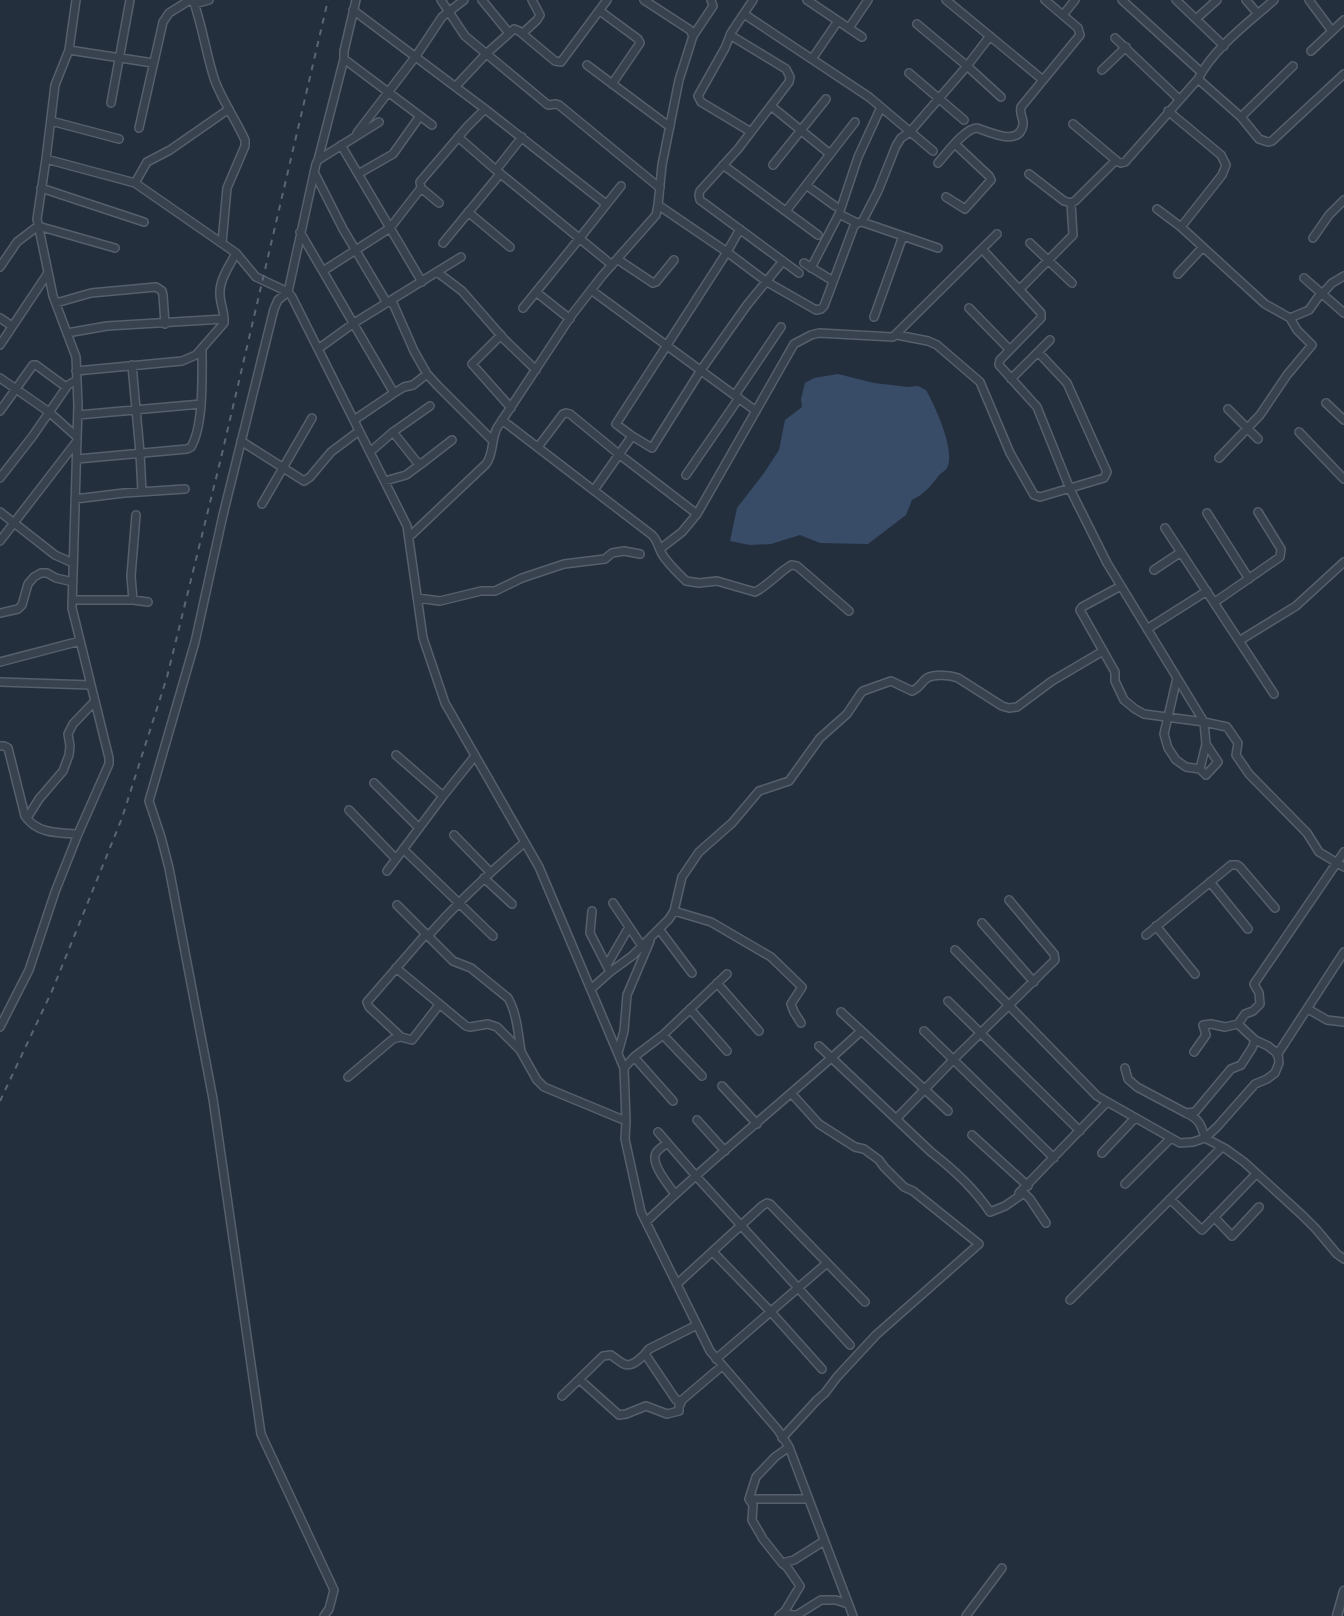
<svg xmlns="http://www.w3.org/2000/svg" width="1344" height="1616" font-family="Poppins,sans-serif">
<rect width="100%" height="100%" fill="#242f3e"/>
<path fill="#394c67" d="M838,374L874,383L908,387L918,386L926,390C935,406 956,451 947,468C945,471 939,474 937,478C928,489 925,493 912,500L906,515L868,544L820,543L800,535L771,544L750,545L730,541L737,508L764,473L779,450L785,420L802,407L801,399L805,383L814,378Z"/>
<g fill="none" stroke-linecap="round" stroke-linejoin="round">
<g stroke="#565f6c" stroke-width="10">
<path id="minor" d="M193,0C203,27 206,55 215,81C223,102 236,120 245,140V146L227,188L222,243
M356,0L344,51V59L432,125
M441,0L465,36L548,105L556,104L559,105L660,188
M482,0L509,33
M807,0L862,37
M946,0L1043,80
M1122,0L1201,72
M1176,0L1224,46
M1246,0L1258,14
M1309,0L1332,31
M194,4L209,0
M353,10L485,109L606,204
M600,11L638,39L640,43L612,84
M744,14L869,97L933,151
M1063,15L1075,0
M1196,19L1217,0
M917,24L967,66L1001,97
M849,28L868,0
M523,33L537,20L540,15L532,0
M730,35L786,69L790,77L789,82L738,149L700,191L699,195L700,200L799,273
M693,36L713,6L711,0
M1115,38L1179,99
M69,50L153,63
M1311,51L1344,20
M812,59L838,21
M587,65L670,127
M1102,70L1126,47
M909,73L964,120
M1198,79L1241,117L1259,139L1268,142L1272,141L1344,74
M456,86L486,54L514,29L519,31L555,61L561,62L607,0
M111,103L130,0
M771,106L830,154
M1168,111L1221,155L1226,165L1222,175L1181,227
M1241,117L1293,66
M51,121L119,139
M1073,124L1118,162L1121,163L1125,162L1198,79C1214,48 1248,23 1274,0
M139,128L163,22L169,13L190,0
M751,132L701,102L698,96L725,48L731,33L753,0
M357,133L416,56L442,17L464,0
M458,137L496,170L612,265
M341,145L422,282
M46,159L135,183L236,253L256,277L288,292L292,297L407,526L423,638L445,703L539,867L624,1068L626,1121L625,1139L641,1212L710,1351L778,1430L789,1447L853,1616
M318,160L344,59
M938,163C947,153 965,128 977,128C990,132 1019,147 1023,125C1024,118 1019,114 1021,107L1080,35L1078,28L1045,0
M723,165L818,235
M773,165L826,99
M496,170L522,137
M314,172L343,229L387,303
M358,174L393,154L420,116
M1029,174L1064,201L1071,203L1075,201L1116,160
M135,183L147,162L170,150L229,109
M806,185L835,206
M41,188L144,222
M946,197L965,209L991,180L989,176L955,144
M439,203L421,188L420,182L467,127L485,109
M658,205L727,252L767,282L816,310L821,309L824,306L854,226L857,223L862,222L938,248
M1157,209L1181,227L1265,304L1290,318
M786,211L855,122
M468,212L510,247
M862,222L878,191L896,146L901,138L910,132L967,66L990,36
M857,223L839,214L858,157L881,107
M300,232L394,393
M1313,238L1329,215L1344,200
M443,243L500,174
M1030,243L1072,283
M982,249L1041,313V318L1000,360L999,365L1037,407L1070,489L1107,563L1204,722L1227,727L1238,743L1236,755L1249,774L1307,833L1319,852L1344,867
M617,259L653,283L656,282L674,260
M804,263L833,281
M0,267L17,242L38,226L115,248
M811,268L839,214
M323,271L390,228L421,188
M437,272L462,291L504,339L536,370
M1178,274L1203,247
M1304,278L1344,313
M1020,289L1073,235L1071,203
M591,290L756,411
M536,292L570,319
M1322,294L1332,283L1344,276
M392,301L414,351L427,374L438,386L492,440
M56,303L91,293L156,287L162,291L163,295L165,324
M523,308L579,239L621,186
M969,308L1010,350
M874,317L903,236
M0,318L12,326
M67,333L107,326L224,319
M501,335L472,364L511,408
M897,335L928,341L937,345L980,382L1010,453L1034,495L1040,497L1104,478L1107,472L1067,383L1038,352
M0,345L48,273
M318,349L354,323L461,257
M132,365L140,453L142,492
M76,371L182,361L196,355L224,323C225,313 220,304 220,294C219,280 230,265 236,253
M0,378L49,412L77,437
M1011,379L1050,340
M735,395L781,327
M1326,403L1344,420
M1228,409L1258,439
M0,411L33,365H36L66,387
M78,415L201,404
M354,420L394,393L404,387L413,385L427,374
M502,420L652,535C658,541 658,547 662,554C668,564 678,573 686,581L699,583L717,581L755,592C765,588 786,566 792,565C793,565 795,566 797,566L849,611
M393,432L416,461L421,464L452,440
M1299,432L1344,479
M632,436L652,448L701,370L747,305L783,261
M241,441L304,481L310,477L331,452L359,431
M538,447L563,414L566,413L570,414L620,455L697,514
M370,452L393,432L430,406
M1219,458L1260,415L1287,375L1312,345L1297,330L1290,318L1309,310L1321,293
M77,459L187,449L191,447C204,425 202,375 202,349
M686,475L739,398
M0,478L32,437L68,385L77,380
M385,481L406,475L421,464
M594,490L632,436L616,424L727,252L740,229
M75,499L124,493L185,489
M262,504L312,418
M0,512L55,555L73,563
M1207,513L1249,579
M1165,528L1274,694
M409,537L486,464C494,454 491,439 497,428L571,316L602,276L656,215L658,205L662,165L679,80L693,36L690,30L644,0
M0,541L77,441
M660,549L682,532L697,514L794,344L811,335L819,333L893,337L997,234
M1154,570L1181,552
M1121,586L1082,607L1080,610L1115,672V681L1124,700L1135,709L1144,714L1204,722L1206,744L1218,762L1206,775L1200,769L1206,744
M417,598L440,601L481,591H495L522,578L564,564L605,559L612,553L624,551L640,554
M72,600H133L148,602
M133,600L131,576L136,515
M1215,602L1280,557L1281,549L1258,512
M0,613L18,609L22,605L28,584L34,577L41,573H47L56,578L73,582
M1147,629L1207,591
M1239,641L1296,606L1344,562
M0,662L80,641
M1177,678L1164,734L1168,748L1176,760L1186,767L1200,769
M0,682L91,685
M0,746H4L8,748L25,816C37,834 59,833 78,834
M396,755L443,796
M374,783L419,828
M349,810L396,859
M27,818L39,799L63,771L69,755L70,746L68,734L73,724L95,701
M454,835L490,872
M403,849L493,936
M387,871L443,796L475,756
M484,878L512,904
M1210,882L1248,929
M613,903L642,946
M397,905L453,961L471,968L508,998C517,1013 518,1034 521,1051
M592,911L590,933L610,972
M674,911L711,922L771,957L802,987L791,1004L794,1012L801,1023
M982,923L1034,982
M1156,926L1195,974
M659,929L692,973
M1146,935L1231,865H1237L1240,867L1275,908
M428,936C458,902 490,872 524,843
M955,950L1097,1096L1180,1143L1193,1142L1205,1138L1226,1149L1244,1162L1302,1215L1316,1229L1337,1254L1344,1259
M607,965L629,927
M396,968L466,1026L470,1027L488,1024L497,1027L520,1050L537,1080L544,1087L626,1121
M717,983L759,1031
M591,989L610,972L632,956L669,919L674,911L682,877L699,852L732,823L759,791L789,781L820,738L847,714L861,693L863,691L891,681L912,691C920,688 921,682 927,678C935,674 950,675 958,678L1002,706L1009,708L1017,707L1052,681L1103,651
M948,1001L1080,1131
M690,1009L727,1051
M1308,1009L1327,1020L1344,1022
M841,1012L948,1111
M0,1027L29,970L55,892L78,834L109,764V758L72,608L78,405L76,357L53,296L37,219L46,159L55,85L69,50L76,0
M924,1031L1054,1158
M663,1035L702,1076
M401,1037L369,1007L367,1002L426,934
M819,1046L931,1152C953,1169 974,1188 990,1212L1005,1206L1024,1193L1030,1199L1046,1223
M1194,1052L1206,1035L1203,1025L1211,1024L1225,1027L1238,1024L1245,1014L1253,1011L1260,1004L1259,993L1254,984L1344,852
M618,1053L624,1031L627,995L650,941
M1277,1055L1344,952
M634,1057L673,1101
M624,1068L634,1057L663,1035L727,974
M1125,1068L1128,1079L1137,1087L1186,1113L1195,1112L1231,1069L1241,1065L1252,1048L1255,1040L1238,1024
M348,1077L393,1039L401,1037L412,1040L439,1005
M722,1086L757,1124
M1186,1113C1199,1119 1201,1124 1205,1138L1217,1127L1255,1084L1267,1079L1275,1073L1279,1063L1278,1054L1268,1046L1255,1040
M896,1119L953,1060L1055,960L1054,954L1009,900
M697,1120L725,1151
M658,1132L696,1176L850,1345
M972,1135L1028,1186
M667,1143C664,1146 658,1149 656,1153C650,1163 669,1186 675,1194
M1102,1153L1135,1118
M1125,1184L1171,1138
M1019,1193L1107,1102
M1170,1199L1202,1230L1256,1174
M1214,1217L1232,1236L1259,1207
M646,1222C715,1155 791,1096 861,1031
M713,1252L771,1312L822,1369
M677,1284L762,1206L767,1203L770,1204L865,1302
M1070,1300L1222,1147
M645,1354L676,1400H679V1407L682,1400L722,1366
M716,1359L827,1263
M580,1380L619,1415L626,1414L646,1406L667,1414L679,1411V1407
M562,1396L603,1356L611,1355C615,1358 620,1362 624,1364C632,1368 644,1356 649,1349L697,1325
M782,1438L817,1400L825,1393L837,1377L876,1335L979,1244L913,1191L904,1187L884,1167L879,1160L864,1149L855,1147L819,1124L791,1093
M749,1499H808
M782,1563L763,1539L752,1520L753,1505L749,1499L756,1477L775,1457L789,1447
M782,1614L797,1615L821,1600H836L848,1604
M324,1616L329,1609L334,1590L261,1434L213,1099L169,868L161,837L149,801L195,642L223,515L274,309L278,300L288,292L316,164L318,160L379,122
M779,1616L785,1611L800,1586L787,1567L782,1563L794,1560L824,1541
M966,1616L1002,1568"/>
</g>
<g stroke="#565f6c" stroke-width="11">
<path id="tertiary" d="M1337,1616L1344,1591"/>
</g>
<use href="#minor" stroke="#38414e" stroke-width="7"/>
<use href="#tertiary" stroke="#38414e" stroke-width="8"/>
<path stroke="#5a6575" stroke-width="2" stroke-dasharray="6 6" stroke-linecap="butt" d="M0,1101L52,991L122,818L167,677L221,458L328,0"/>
</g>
</svg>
